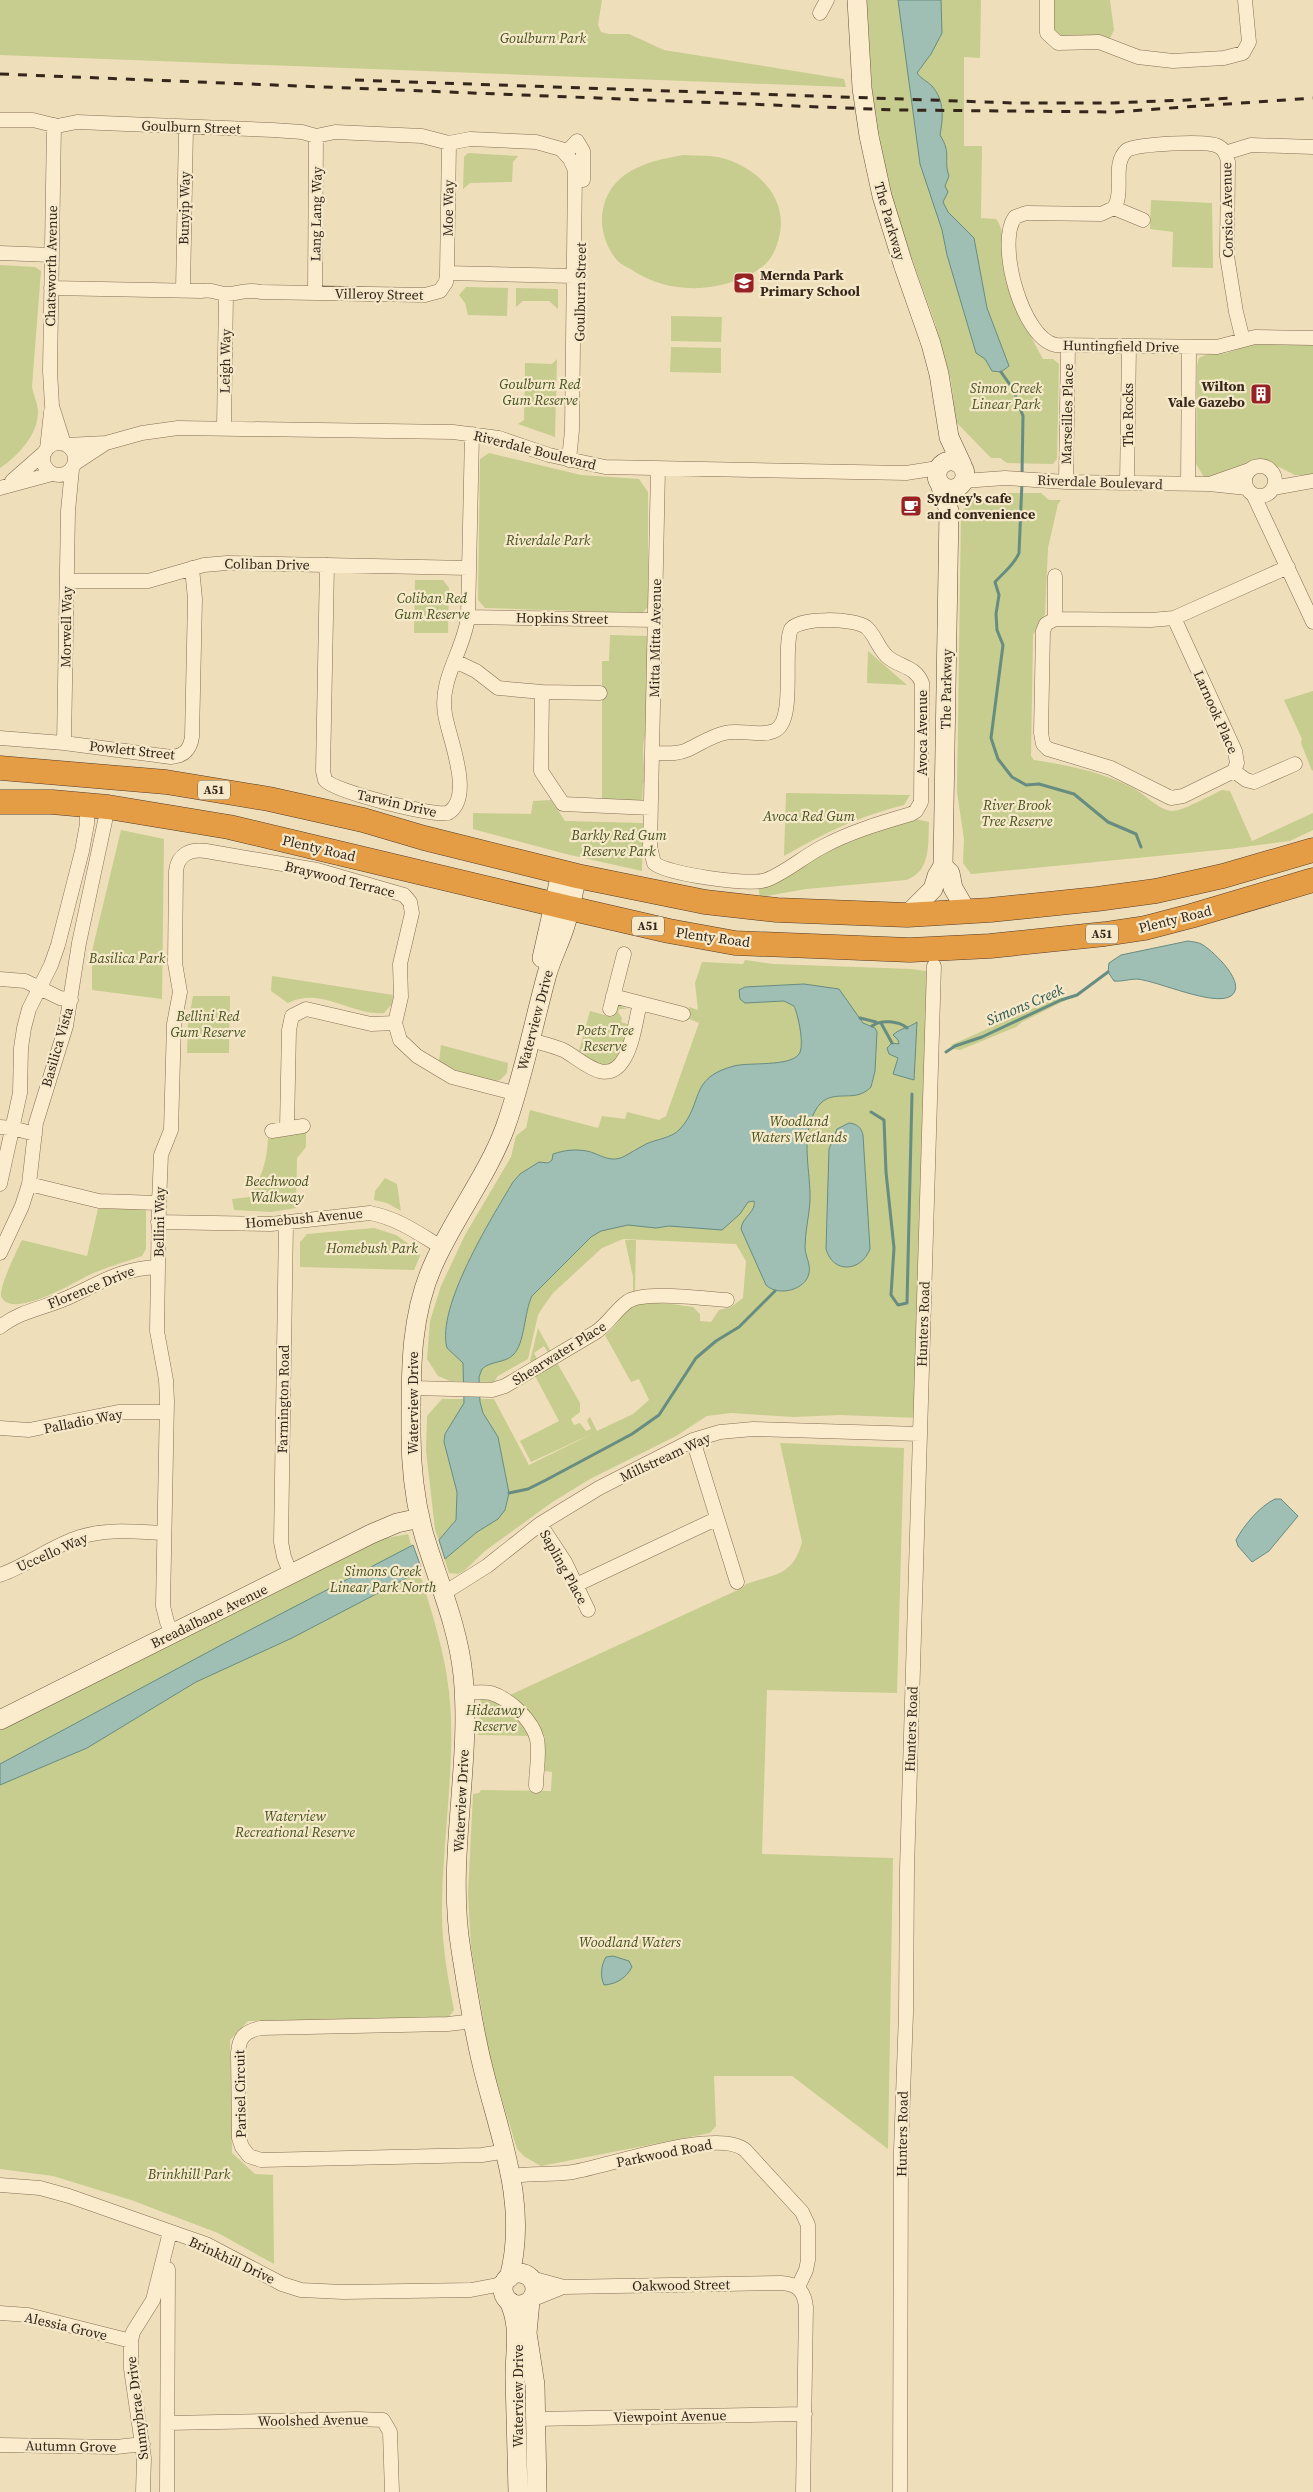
<svg xmlns="http://www.w3.org/2000/svg" width="1313" height="2492" font-family="'Source Serif 4',serif">
<rect width="100%" height="100%" fill="#efdeba"/>
<path fill="#c6cd8e" d="M0,0H602L598,25L601,32L609,34H629L664,50L844,79L846,87L0,55Z
M867,0H981L980,58L964,57V146H982L981,218L996,219C1006,232 1001,244 1003,260C1007,296 1026,327 1043,359H1053L1059,364L1057,459L1053,464L1007,463L1000,458H991L956,422L951,381L935,323L895,211L881,147L872,88Z
M1053,0H1110L1114,30L1109,40L1062,37L1054,29Z
M468,153L518,156L513,162L512,182L470,183L463,189L464,157Z
M684,155C695,156 707,155 718,157C754,165 787,195 780,233C776,253 769,265 751,274C714,293 668,294 632,270C627,267 620,264 617,260C608,250 602,234 602,221C603,174 644,161 684,155Z
M1151,200L1212,203L1213,268L1172,267L1173,232L1150,229Z
M0,265L35,267L41,271L32,386C33,395 38,403 38,412C38,435 17,457 0,468Z
M466,287L508,288L507,316L468,315L465,303L459,295Z
M516,288L558,289V309L549,301H523L516,307Z
M671,316L722,317L721,342L671,341Z
M1261,343L1313,344V475H1295L1263,459L1212,479L1204,477L1196,464L1197,366L1199,358C1208,352 1217,355 1226,353C1238,350 1249,344 1261,343Z
M671,347L721,348V373L670,372Z
M557,359L555,437L518,424L524,420L525,363L552,364Z
M489,453L581,475L639,479L648,492V607L642,613L485,608L478,600L480,459Z
M1008,493H1041L1049,500H1061L1058,504L1048,548L1045,614L1033,635L1031,756L1034,760C1068,765 1102,772 1133,788C1145,794 1158,810 1172,811C1183,811 1211,795 1222,790L1230,791L1252,841L1313,813V830L1290,841L1229,849L971,874L963,863L964,839L957,792L961,512L975,499H999Z
M415,580H443L449,588L448,633H414Z
M610,635L648,636L646,733C640,749 645,766 645,781L643,784L642,801H602V661H609Z
M868,651L907,685L867,683Z
M1313,691V770L1312,771L1301,743L1302,739L1284,700Z
M786,793L910,795L904,805C859,816 824,833 784,856Z
M551,800L565,821L643,823L642,871L566,854L473,829V813L531,814L533,801Z
M915,819L929,822C928,844 931,872 906,880L806,889L760,897L758,887L845,841Z
M121,830L164,839L162,999L92,990V951Z
M745,960L773,964L911,969L933,972L920,1418L840,1415L793,1417L731,1413L707,1416L676,1436L590,1479L551,1503L485,1551L464,1571L458,1574L449,1573L435,1529L426,1451L427,1416L442,1399H494L529,1465L596,1432L531,1462L520,1441L559,1421L534,1374L556,1361L580,1403V1412L571,1419L574,1425L580,1423L586,1431L591,1429L587,1420L590,1417L597,1431L633,1414L649,1400L639,1379L631,1382L605,1335C616,1328 622,1313 631,1307C643,1299 680,1305 693,1307L700,1314V1321L711,1322L719,1310L731,1307L743,1298L746,1261L736,1244L623,1239L602,1248L553,1293L543,1307L538,1315L528,1359L498,1376L494,1382L450,1381L438,1376L427,1359L430,1321L441,1286L465,1235L511,1157L516,1136L526,1128L530,1110L598,1128L602,1116L625,1119L627,1112L659,1120L666,1116L699,1023L687,1018L689,1007L698,1010L695,983L702,962L743,964Z
M272,976L393,995L392,1004L384,1013C351,1016 322,986 288,1003L271,991Z
M193,996H230L229,1053H187L188,1023Z
M1059,997L1066,1000L1022,1022L1016,1027L960,1050L954,1049L951,1045Z
M615,1003L627,1009H619L618,1012L622,1018L621,1022L630,1025L621,1057L604,1068L584,1056L579,1051L590,1011L612,1017Z
M441,1045L508,1063L507,1073L500,1080L493,1082L464,1074L439,1062Z
M306,1131V1147L297,1158L296,1208L271,1212L234,1210L232,1199L250,1197C261,1178 268,1159 268,1136Z
M385,1178L397,1184L401,1211L387,1203L374,1200L375,1191Z
M98,1209H146V1249L142,1256C125,1262 107,1267 91,1274C77,1281 11,1321 1,1296C0,1285 16,1252 22,1240L87,1256Z
M374,1228L396,1235L419,1251L420,1256L414,1270L300,1267V1242L307,1234Z
M625,1240H636L635,1292L633,1291V1277Z
M538,1328L551,1352L549,1354L544,1346L534,1353L538,1361L532,1364L530,1361Z
M780,1443L904,1448L897,1693L767,1690L762,1854L893,1858L888,2149L792,2076H714L716,2126L710,2133L541,2166L525,2157L517,2149L490,2059L471,1947L468,1894L473,1794L479,1793L481,1790L551,1791L552,1772L545,1771V1737L533,1716L510,1695L742,1588L746,1584C775,1574 793,1576 802,1542Z
M408,1534C425,1595 449,1652 451,1717C453,1782 442,1848 442,1913C442,1946 448,1978 454,2010L448,2018L248,2021L230,2040L232,2153L255,2174L273,2175L274,2264L218,2233L131,2200L53,2176L0,2169V1730L382,1539Z
M481,1696C504,1702 516,1717 530,1736L478,1735Z"/>
<path fill="#9fbfb5" stroke="#678c82" d="M898,0H941L942,33L931,54L917,73C921,79 927,81 932,86C945,101 943,118 940,135C952,154 943,159 949,176L945,186L948,192L943,202L948,212L974,238L987,308L1009,366L1001,372L992,371L985,359L976,353L947,255L942,230L920,164Z
M1188,941C1193,942 1199,942 1203,945C1214,952 1248,984 1231,996C1214,1007 1158,981 1137,979C1129,979 1121,982 1114,981L1108,972L1109,963L1121,955Z
M804,984L839,989L863,1023L875,1028L877,1032L875,1071L871,1087C853,1106 830,1084 815,1111C800,1138 811,1172 810,1201C809,1217 805,1232 805,1247C805,1256 811,1264 809,1273C806,1290 778,1297 766,1285L741,1229C742,1217 757,1211 754,1201L748,1202L740,1214L722,1230L669,1226L656,1228L628,1225L601,1231L591,1237L532,1296C524,1312 525,1344 513,1355C505,1363 490,1361 482,1369L479,1377L480,1402L483,1413L498,1437L509,1493L505,1510L498,1519L477,1532L445,1559L439,1540L456,1520L457,1492L444,1442L445,1434L464,1403L463,1363L447,1348C436,1307 491,1219 513,1182L520,1174L539,1162L548,1163L552,1160L553,1154C565,1150 575,1149 587,1151C600,1154 609,1163 623,1157C631,1153 638,1148 646,1144C657,1139 672,1138 680,1129C704,1103 688,1078 734,1066C749,1062 790,1067 799,1054C805,1046 798,1014 794,1006L784,1001L745,1003L740,999L739,990L745,987Z
M917,1022L914,1080L893,1074L898,1058L889,1054L887,1048L892,1043L899,1044L898,1040L893,1035C900,1028 909,1028 917,1022Z
M849,1123C857,1124 861,1127 863,1135L870,1249C861,1272 833,1274 826,1249L829,1149L837,1129Z
M1275,1499H1281L1298,1516L1269,1551L1252,1562L1238,1546L1236,1540C1244,1525 1260,1506 1275,1499Z
M413,1545L422,1570L292,1638L196,1682L87,1748L0,1785V1764L223,1644Z
M613,1956L629,1961L632,1967C626,1978 617,1984 604,1985C600,1976 601,1965 606,1957Z"/>
<g fill="none" stroke-linecap="round" stroke-linejoin="round">
<path stroke="#678c82" stroke-width="3" d="M1001,372L1013,389L1023,416L1022,475
M1022,482L1019,553C1014,565 1004,572 995,582L999,595L996,614L997,630L1003,645L991,738L998,759L1012,777L1026,785L1039,784L1074,794L1108,822L1136,834L1141,847
M860,1018L876,1022
M881,1023L892,1043
M872,1026C881,1019 899,1021 907,1028
M946,1052L955,1046L982,1037L1061,1000L1077,995L1108,972
M871,1112L884,1120L886,1172L894,1248L891,1295L898,1305L907,1303L912,1094
M509,1493L528,1489L546,1480L632,1434L659,1415L696,1358L716,1341L739,1327L775,1291"/>
<g stroke="#866e54" stroke-width="15">
<path id="street" d="M1047,0V33L1058,43L1099,42L1138,57L1173,61L1224,58L1243,53L1249,42L1245,0
M820,13L827,0
M0,120H33L57,126L77,122L273,130L302,132L316,136L335,132L422,136L449,143L470,139L536,142L561,149L570,159L575,170L572,430L569,460
M54,125L50,371L52,406L64,444
M566,153L577,141L583,151V180
M1225,153L1251,145L1313,147
M1114,208C1125,191 1111,164 1127,150C1139,144 1206,140 1218,146C1224,149 1227,155 1228,162L1227,256L1236,312L1243,340
M1143,220L1114,208L1101,214L1026,213L1015,217C996,243 1022,339 1056,345L1217,347L1255,337L1313,338
M0,253L52,255
M447,273L449,143
M51,288L202,291C212,289 216,293 225,294C238,295 243,288 261,292L425,295L440,291L446,282L447,273L574,276
M183,290L186,127
M315,293L316,136
M224,428L226,294
M43 459a16 16 0 1 1 32 0a16 16 0 1 1-32 0Z
M67,445L106,443L142,433L178,428L453,432L499,438L549,455L605,467L906,473L938,468
M47,449L51,412
M74,464L106,443
M1245 481a15 15 0 1 1 30 0a15 15 0 1 1-30 0Z
M12,481L45,452
M963,481L1005,478L1066,482L1209,484L1247,488
M1066,482L1068,345
M1127,483L1129,346
M1212,483L1249,470
M1188,484L1189,348
M0,488L52,474
M1273,488L1313,481
M1253,494L1313,622
M327,565L323,771L325,780C335,792 432,816 448,813C475,797 448,736 445,714C439,679 464,650 468,617L472,434
M1055,576V619
M67,581H148L204,565L227,563L469,568
M468,617L655,620
M1174,618L1235,751L1237,763L1234,771L1246,780L1254,782L1295,764
M455,661L476,671L498,688L542,692L541,771L563,804L651,808
M542,692L600,693
M0,738L64,743L171,757C184,756 190,750 192,737L195,599L192,568
M64,743L68,511L72,469
M652,753C663,753 676,755 687,750C700,744 711,736 725,733C740,729 760,737 774,731C797,722 782,651 791,629C800,617 854,618 866,627C876,635 878,650 889,658C901,667 916,667 922,683L921,802L916,811L911,814C880,823 850,832 822,847C803,857 785,873 766,880C750,886 666,874 654,863L650,847L658,469
M1234,771L1183,796L1171,798L1111,768L1048,749L1043,744L1041,733L1043,631L1046,624L1055,619L1151,620L1174,618L1288,567
M0,979L25,981L60,998L71,1000
M613,996L683,1014
M610,1009L624,954
M530,1040C541,1043 553,1046 563,1050C580,1058 606,1089 624,1059C633,1044 636,1020 640,1003
M0,1127L12,1128L35,1134
M287,1127L289,1030L292,1016L306,1009L371,1024L395,1023
M272,1131L303,1126
M0,1184L20,1093L21,1048L24,1028L29,1009L51,965L58,945L82,851L87,824V806
M29,1184L99,1201L159,1203
M158,1222L271,1224L370,1213C397,1218 418,1233 441,1247
M286,1223L281,1542L284,1557L291,1575
M0,1253L22,1206L29,1184L36,1123L66,1026L79,943L108,807
M0,1327C20,1311 44,1308 67,1298C101,1283 118,1269 158,1267
M412,1388L492,1390L505,1386L596,1332C608,1324 615,1311 627,1302C643,1290 706,1299 727,1300
M0,1428L29,1430L118,1412H167
M693,1440L737,1582
M540,1524L565,1562L588,1610
M0,1575C28,1565 52,1546 80,1537C107,1528 137,1532 164,1533
M576,1585L716,1519
M444,1593L487,1566L540,1524L599,1488L693,1440L720,1432L753,1429L920,1434
M173,1634L167,1622L163,1606L167,1401L166,1380L157,1331L159,1203L161,1155L171,1130L174,1024L180,992L175,963L176,871C178,854 190,849 206,851L317,870L404,895L410,902L412,913L400,964L401,997L395,1023L400,1040L417,1056L452,1077L506,1091
M464,1693C472,1693 483,1691 491,1693C510,1699 532,1720 537,1739C540,1754 536,1771 536,1786
M474,2021L448,2024L261,2028C245,2031 239,2037 238,2053L239,2138L242,2147L249,2156L261,2160L482,2155L507,2151
M512,2176C532,2173 553,2175 573,2172C609,2166 718,2127 745,2150L802,2212L808,2225V2260L806,2270L798,2287
M0,2185L40,2188L69,2196L206,2244L282,2284L301,2290L343,2292L471,2290L497,2285L507,2279
M531,2278L564,2287L781,2283C797,2284 804,2290 806,2307L803,2492
M531,2300L563,2287
M0,2313L28,2315L131,2341
M535,2419L805,2414
M168,2423L357,2419L383,2420L390,2432L392,2492
M0,2445L116,2447L143,2444
M143,2492L144,2458L131,2369V2341L133,2332L153,2300L170,2232
M167,2492L168,2269
M900,2492L901,2150L906,2013L907,1869L934,966"/>
</g>
<g stroke="#674f38" stroke-width="20">
<path id="secondary" d="M857,0L862,88L869,136L882,196L903,264L931,344L939,374L949,437L962,465
M937 475a14 14 0 1 1 28 0a14 14 0 1 1-28 0Z
M943,866L950,873L953,888L967,912
M907,915L933,889L937,876L943,866L949,511L940,484
M542,958L561,873
M0,1720L371,1534L397,1523L420,1518
M503 2289a16 16 0 1 1 32 0a16 16 0 1 1-32 0Z
M509,2278C529,2204 499,2135 482,2064C473,2027 467,1988 461,1950C446,1859 472,1766 463,1675C458,1626 438,1581 424,1535C415,1502 411,1468 411,1434C411,1376 409,1317 434,1263C455,1216 487,1176 505,1128C523,1078 533,1025 547,974C552,957 560,942 565,926C570,910 573,893 577,876
M509,2301C521,2327 515,2349 515,2377C516,2415 517,2454 518,2492
M530,2301L527,2333L535,2385L537,2492"/>
</g>
<g stroke="#533c29" stroke-width="25">
<path id="highway" d="M0,768L166,782L269,799L363,820L424,838L577,876L705,902L777,910L907,915L990,910L1097,899L1156,891L1223,876L1313,850
M0,802H52L108,807L229,827L569,908L669,931L735,943L910,950L990,946L1105,934L1145,928L1191,916L1313,880"/>
</g>
<use href="#street" stroke="#faeccd" stroke-width="14"/>
<use href="#secondary" stroke="#faeccd" stroke-width="19"/>
<use href="#highway" stroke="#e49c45" stroke-width="24"/>
<path stroke="#34261a" stroke-width="3" stroke-dasharray="9 9" stroke-linecap="butt" d="M0,74L896,110L1114,112L1313,98
M355,80L1015,103H1113L1234,98"/>
</g>
<defs>
<g id="school-square" transform="scale(1.125)"><rect x="-9" y="-9" width="18" height="18" rx="4" fill="#972224" stroke="#f6e9ca"/><path d="M0-5L7-2L0 1L-7-2ZM-4 1L0 2.5L4 1V4Q0 6-4 4Z" fill="#fff"/></g>
<g id="building-square" transform="scale(1.125)"><rect x="-9" y="-9" width="18" height="18" rx="4" fill="#972224" stroke="#f6e9ca"/><path d="M-4-6H4V6H1V3H-1V6H-4ZM-2.5-4.3h1.7v1.8h-1.7ZM.8-4.3h1.7v1.8H.8ZM-2.5-1h1.7V.8h-1.7ZM.8-1h1.7V.8H.8Z" fill="#fff"/></g>
<g id="cafe-square" transform="scale(1.125)"><rect x="-9" y="-9" width="18" height="18" rx="4" fill="#972224" stroke="#f6e9ca"/><path d="M-5.5-4.5H6V0H3Q3 3.5 0 3.5H-2.5Q-5.5 3.5-5.5 0ZM3-3.2v2h1.7v-2ZM-6 4.5H4V6H-6Z" fill="#fff"/></g>
</defs>
<g fill-rule="evenodd">
<use href="#school-square" x="744" y="283"/>
<use href="#building-square" x="1261" y="394"/>
<use href="#cafe-square" x="911" y="506"/>
</g>
<g text-anchor="middle" stroke-width="4.5" stroke-linejoin="round" paint-order="stroke">
<g fill="#f6e9ca" stroke="#6e604f" stroke-width="1">
<rect x="198" y="780.5" width="32" height="19" rx="4"/>
<rect x="632" y="916.5" width="32" height="19" rx="4"/>
<rect x="1086" y="924.5" width="32" height="19" rx="4"/>
</g>
<g font-size="12" font-weight="bold" fill="#34261a">
<text x="214" y="794">A51</text>
<text x="648" y="930">A51</text>
<text x="1102" y="938">A51</text>
</g>
<g font-size="14" font-style="italic" fill="#46521f" stroke="#f6e9ca">
<text x="543" y="43">Goulburn Park</text>
<text x="540" y="389">Goulburn Red<tspan x="540" dy="16">Gum Reserve</tspan></text>
<text x="1006" y="393">Simon Creek<tspan x="1006" dy="16">Linear Park</tspan></text>
<text x="548" y="545">Riverdale Park</text>
<text x="432" y="603">Coliban Red<tspan x="432" dy="16">Gum Reserve</tspan></text>
<text x="1017" y="810">River Brook<tspan x="1017" dy="16">Tree Reserve</tspan></text>
<text x="809" y="821">Avoca Red Gum</text>
<text x="619" y="840">Barkly Red Gum<tspan x="619" dy="16">Reserve Park</tspan></text>
<text x="127" y="963">Basilica Park</text>
<text x="208" y="1021">Bellini Red<tspan x="208" dy="16">Gum Reserve</tspan></text>
<text x="605" y="1035">Poets Tree<tspan x="605" dy="16">Reserve</tspan></text>
<text x="799" y="1126">Woodland<tspan x="799" dy="16">Waters Wetlands</tspan></text>
<text x="277" y="1186">Beechwood<tspan x="277" dy="16">Walkway</tspan></text>
<text x="372" y="1253">Homebush Park</text>
<text x="383" y="1576">Simons Creek<tspan x="383" dy="16">Linear Park North</tspan></text>
<text x="495" y="1715">Hideaway<tspan x="495" dy="16">Reserve</tspan></text>
<text x="295" y="1821">Waterview<tspan x="295" dy="16">Recreational Reserve</tspan></text>
<text x="630" y="1947">Woodland Waters</text>
<text x="189" y="2179">Brinkhill Park</text>
</g>
<g font-size="14" fill="#34261a" stroke="#f6e9ca">
<text transform="translate(191 127) rotate(2)" y="5">Goulburn Street</text>
<text transform="translate(184 208) rotate(-89)" y="5">Bunyip Way</text>
<text transform="translate(448 208) rotate(-89)" y="5">Moe Way</text>
<text transform="translate(1227 210) rotate(-91)" y="5">Corsica Avenue</text>
<text transform="translate(316 214) rotate(-89)" y="5">Lang Lang Way</text>
<text transform="translate(890 221) rotate(74)" y="5">The Parkway</text>
<text transform="translate(51 266) rotate(-89)" y="5">Chatsworth Avenue</text>
<text transform="translate(580 292) rotate(-89)" y="5">Goulburn Street</text>
<text transform="translate(379 294) rotate(1)" y="5">Villeroy Street</text>
<text transform="translate(1121 346) rotate(1)" y="5">Huntingfield Drive</text>
<text transform="translate(225 361) rotate(-89)" y="5">Leigh Way</text>
<text transform="translate(1067 414) rotate(-89)" y="5">Marseilles Place</text>
<text transform="translate(1128 415) rotate(-90)" y="5">The Rocks</text>
<text transform="translate(535 450) rotate(14)" y="5">Riverdale Boulevard</text>
<text transform="translate(1100 482) rotate(2)" y="5">Riverdale Boulevard</text>
<text transform="translate(267 564) rotate(1)" y="5">Coliban Drive</text>
<text transform="translate(562 618) rotate(1)" y="5">Hopkins Street</text>
<text transform="translate(66 627) rotate(-89)" y="5">Morwell Way</text>
<text transform="translate(655 638) rotate(-89)" y="5">Mitta Mitta Avenue</text>
<text transform="translate(946 689) rotate(-89)" y="5">The Parkway</text>
<text transform="translate(1216 712) rotate(66)" y="5">Larnook Place</text>
<text transform="translate(922 733) rotate(-90)" y="5">Avoca Avenue</text>
<text transform="translate(132 750) rotate(6)" y="5">Powlett Street</text>
<text transform="translate(397 803) rotate(13)" y="5">Tarwin Drive</text>
<text transform="translate(319 848) rotate(13)" y="5">Plenty Road</text>
<text transform="translate(340 879) rotate(14)" y="5">Braywood Terrace</text>
<text transform="translate(1175 919) rotate(-14)" y="5">Plenty Road</text>
<text transform="translate(713 937) rotate(8)" y="5">Plenty Road</text>
<text transform="translate(535 1020) rotate(-75)" y="5">Waterview Drive</text>
<text transform="translate(57 1047) rotate(-74)" y="5">Basilica Vista</text>
<text transform="translate(304 1218) rotate(-5)" y="5">Homebush Avenue</text>
<text transform="translate(159 1222) rotate(-89)" y="5">Bellini Way</text>
<text transform="translate(91 1287) rotate(-22)" y="5">Florence Drive</text>
<text transform="translate(923 1324) rotate(-88)" y="5">Hunters Road</text>
<text transform="translate(559 1353) rotate(-32)" y="5">Shearwater Place</text>
<text transform="translate(283 1399) rotate(-89)" y="5">Farmington Road</text>
<text transform="translate(413 1403) rotate(-90)" y="5">Waterview Drive</text>
<text transform="translate(83 1421) rotate(-11)" y="5">Palladio Way</text>
<text transform="translate(665 1457) rotate(-25)" y="5">Millstream Way</text>
<text transform="translate(52 1552) rotate(-24)" y="5">Uccello Way</text>
<text transform="translate(564 1567) rotate(61)" y="5">Sapling Place</text>
<text transform="translate(209 1616) rotate(-26)" y="5">Breadalbane Avenue</text>
<text transform="translate(911 1729) rotate(-88)" y="5">Hunters Road</text>
<text transform="translate(461 1801) rotate(-87)" y="5">Waterview Drive</text>
<text transform="translate(240 2094) rotate(-91)" y="5">Parisel Circuit</text>
<text transform="translate(902 2134) rotate(-89)" y="5">Hunters Road</text>
<text transform="translate(664 2153) rotate(-11)" y="5">Parkwood Road</text>
<text transform="translate(232 2260) rotate(25)" y="5">Brinkhill Drive</text>
<text transform="translate(681 2285) rotate(-1)" y="5">Oakwood Street</text>
<text transform="translate(66 2326) rotate(13)" y="5">Alessia Grove</text>
<text transform="translate(518 2396) rotate(-90)" y="5">Waterview Drive</text>
<text transform="translate(137 2408) rotate(-97)" y="5">Sunnybrae Drive</text>
<text transform="translate(670 2416) rotate(-1)" y="5">Viewpoint Avenue</text>
<text transform="translate(313 2420) rotate(-1)" y="5">Woolshed Avenue</text>
<text transform="translate(71 2446) rotate(1)" y="5">Autumn Grove</text>
</g>
<g font-size="14" font-weight="bold" fill="#34261a" stroke="#f6e9ca" text-anchor="start">
<text x="760" y="280">Mernda Park<tspan x="760" dy="16">Primary School</tspan></text>
<text x="1245" y="391" text-anchor="end">Wilton<tspan x="1245" dy="16">Vale Gazebo</tspan></text>
<text x="927" y="503">Sydney's cafe<tspan x="927" dy="16">and convenience</tspan></text>
</g>
<g font-size="15" font-style="italic" fill="#285551" stroke="#f6e9ca">
<text transform="translate(1025 1005) rotate(-23)" y="5">Simons Creek</text>
</g>
</g>
</svg>
